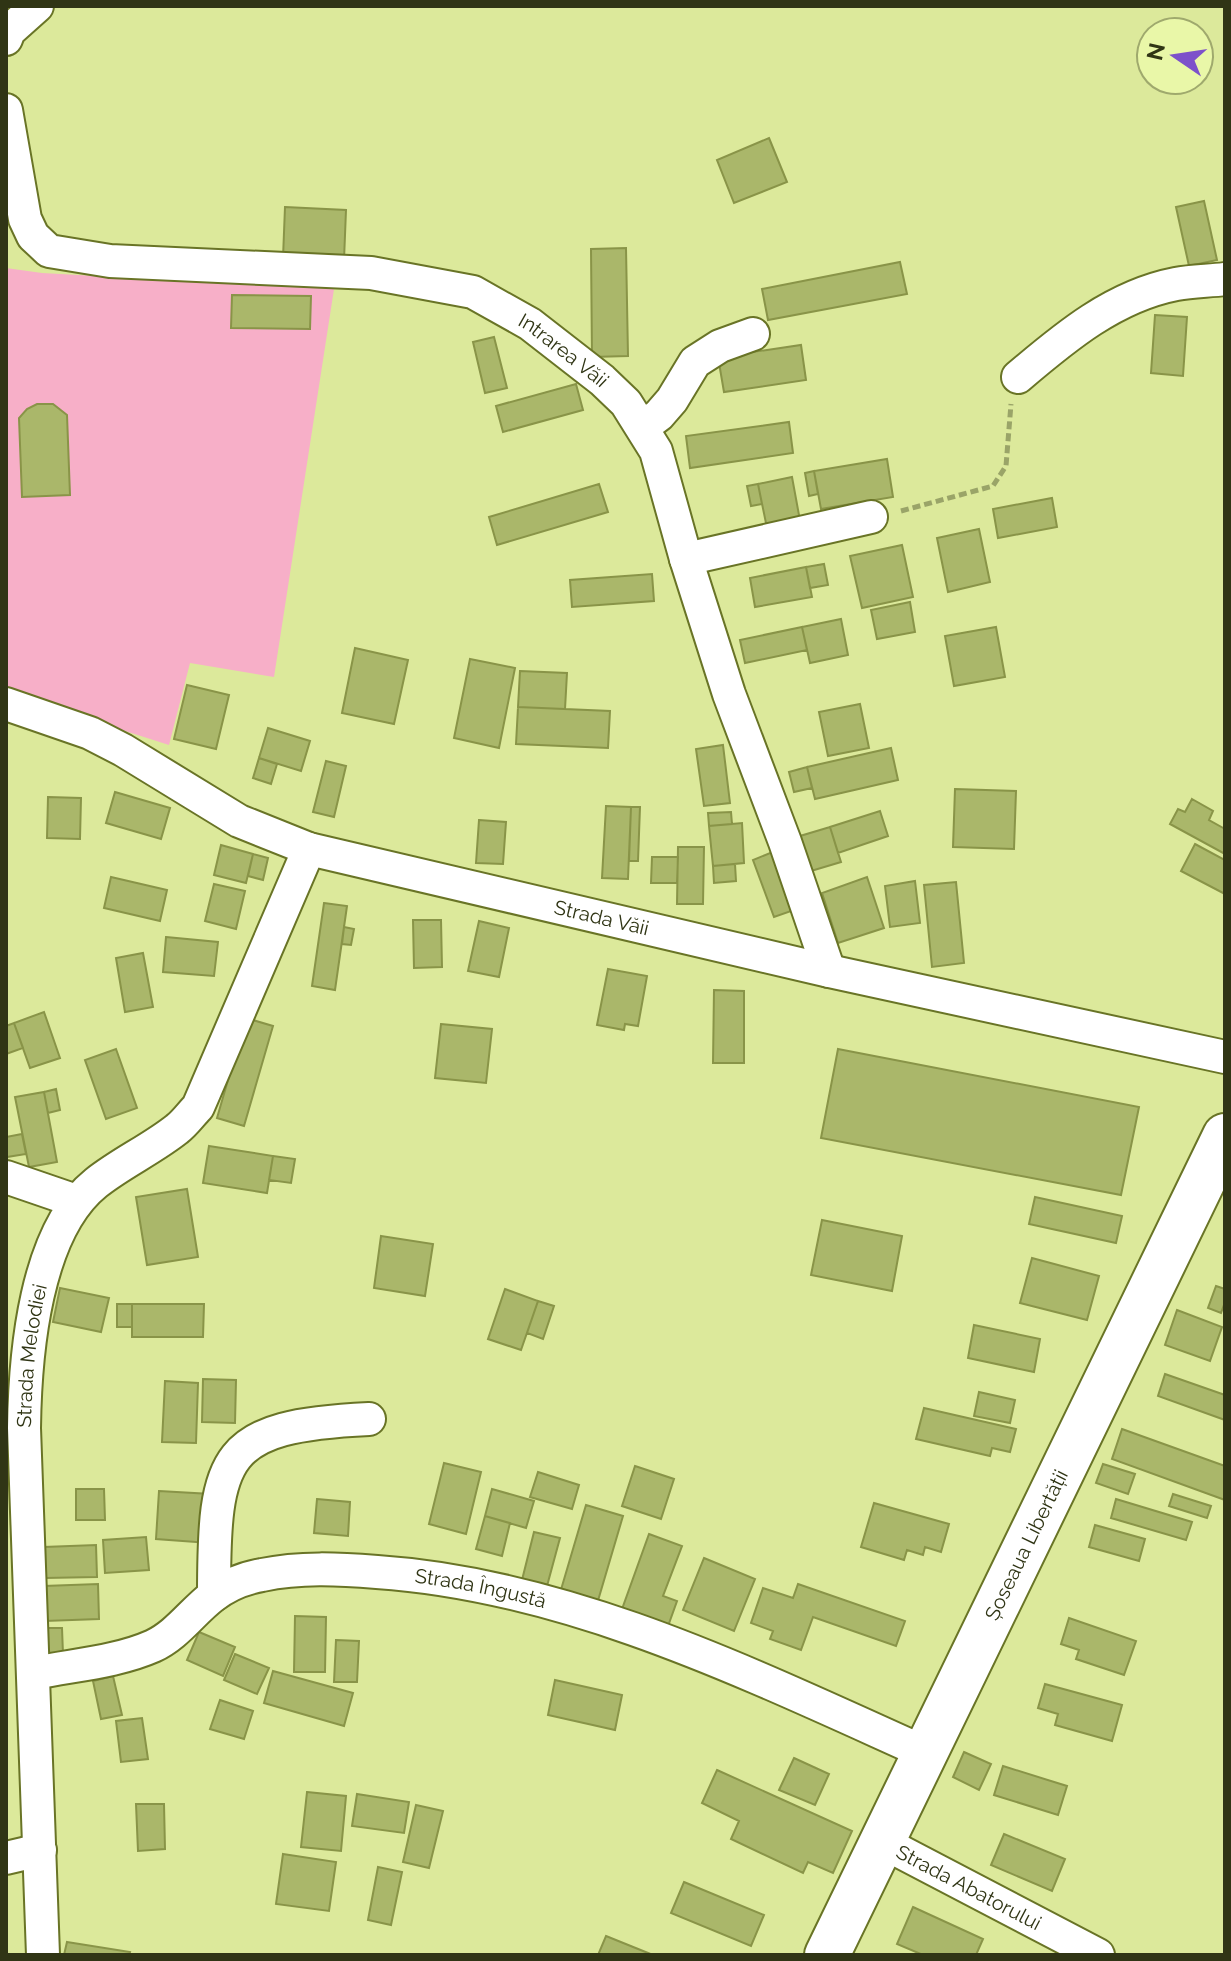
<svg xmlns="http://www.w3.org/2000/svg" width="1231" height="1961" font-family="Raleway,sans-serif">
<rect width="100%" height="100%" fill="#dce99b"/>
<path fill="#f7afc8" d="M6,268L42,273L334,289L274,677L190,663L169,745L6,693Z"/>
<path fill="#aab76a" stroke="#899448" stroke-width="2" d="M769,138L787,182L734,203L717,160Z
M1204,201L1217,260L1189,266L1176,207Z
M285,207L346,210L344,260L283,258Z
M626,248L628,356L592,357L591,249Z
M900,262L907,294L768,320L762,289Z
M232,295L311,296L310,329L231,328Z
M1155,315L1187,317L1183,376L1151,373Z
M494,337L507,388L485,393L473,342Z
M801,345L806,380L724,392L718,357Z
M576,384L583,410L503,432L496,406Z
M37,404H53L67,415L70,495L22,497L19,418L27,409Z
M789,422L793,453L690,468L686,436Z
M887,459L893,497L821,509L814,471Z
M814,471L818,494L809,496L805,473Z
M792,477L801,526L768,533L758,484Z
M599,484L608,512L497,545L489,517Z
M758,484L762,504L751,506L747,486Z
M1052,498L1057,527L998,538L993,509Z
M979,529L990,582L948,592L937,538Z
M902,545L913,597L862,608L850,556Z
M824,564L828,585L810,588L806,567Z
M806,567L812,597L755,607L750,578Z
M652,574L654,601L572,607L570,580Z
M910,602L915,632L877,639L871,610Z
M841,619L848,655L810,663L802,627Z
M802,627L807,650L745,663L740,640Z
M996,627L1005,677L954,686L945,636Z
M355,648L408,660L394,724L342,713Z
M470,659L515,668L499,748L454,738Z
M520,671L567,673L565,709L518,707Z
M187,685L229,695L216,749L174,739Z
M860,704L869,748L828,756L819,712Z
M518,707L610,711L608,748L516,744Z
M268,728L310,741L301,771L259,758Z
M723,745L730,803L704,806L696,749Z
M891,748L898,780L815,799L807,767Z
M259,758L277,764L271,784L253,778Z
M326,761L346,766L334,817L313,812Z
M807,767L812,788L794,792L789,772Z
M955,789L1016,791L1014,849L953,847Z
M115,792L170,808L161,839L106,823Z
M48,797L81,798L80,839L47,838Z
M1192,799L1213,811L1209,820L1225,829V854L1170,824L1178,809L1185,812Z
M606,806L631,807L628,879L602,878Z
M631,807H640L638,861H629Z
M880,811L888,836L838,853L830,827Z
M731,812L732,824L709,826L708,813Z
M479,820L506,822L503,864L476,863Z
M742,823L744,863L713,866L709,826Z
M830,827L841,862L811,871L800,836Z
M1195,844L1225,860V894L1181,871Z
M221,845L253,854L246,883L214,875Z
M678,847H704L703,904H677Z
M775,851L797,909L774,917L753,860Z
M253,854L268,858L263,880L248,876Z
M652,857H678L677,883H651Z
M735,864L736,881L714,883L713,866Z
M111,877L167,890L160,921L104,908Z
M867,877L884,928L838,943L822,893Z
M915,881L920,923L890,927L885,886Z
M956,882L964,963L932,967L924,885Z
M214,884L245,891L236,929L205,921Z
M324,903L347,906L335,990L312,986Z
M413,920H441L442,967L414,968Z
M479,921L509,928L499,977L468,971Z
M344,927L354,929L351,945L342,944Z
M166,937L218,942L214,976L163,972Z
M143,953L153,1007L125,1012L116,958Z
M608,969L647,976L638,1026L625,1024L624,1030L597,1025Z
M714,990L744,991V1063H713Z
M44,1012L60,1058L30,1068L14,1023Z
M246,1018L273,1026L244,1126L217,1118Z
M14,1023L23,1048L6,1054V1026Z
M441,1024L492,1029L486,1083L435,1078Z
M116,1049L137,1108L106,1119L85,1060Z
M838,1049L1139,1107L1121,1195L821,1138Z
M56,1089L60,1110L48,1113L44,1092Z
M44,1092L57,1162L29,1167L15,1097Z
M22,1134L26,1154L7,1157L6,1137Z
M209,1146L273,1156L267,1193L203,1183Z
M273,1156L295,1159L291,1183L269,1180Z
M187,1189L198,1257L147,1265L136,1197Z
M1035,1197L1122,1216L1116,1243L1029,1224Z
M822,1220L902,1236L892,1291L811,1275Z
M381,1236L433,1244L425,1296L374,1288Z
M1032,1258L1099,1276L1087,1320L1020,1303Z
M1216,1286L1225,1289V1302L1221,1313L1208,1308Z
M60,1288L109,1298L101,1332L53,1322Z
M505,1289L538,1301L521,1350L488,1339Z
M538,1301L554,1306L543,1339L527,1333Z
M117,1304H132V1327H117Z
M132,1304H204L203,1337H132Z
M1177,1310L1222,1327L1210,1361L1165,1345Z
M974,1325L1040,1339L1034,1372L968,1358Z
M1165,1374L1225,1395V1420L1158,1396Z
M203,1379L236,1380L235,1423L202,1422Z
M165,1381L198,1383L196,1443L162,1442Z
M979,1392L1015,1400L1010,1423L974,1416Z
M924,1408L1016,1429L1010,1452L992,1448L990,1456L916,1439Z
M1122,1429L1225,1466V1500L1112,1459Z
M444,1463L481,1472L466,1534L429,1524Z
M1103,1464L1135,1474L1128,1494L1096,1483Z
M635,1466L674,1479L661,1519L622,1506Z
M538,1472L579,1485L572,1509L530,1497Z
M76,1489H104L105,1520H76Z
M492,1489L534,1501L526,1528L485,1516Z
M159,1491L211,1494L209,1543L156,1539Z
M1173,1494L1211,1506L1207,1518L1169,1506Z
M317,1499L350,1502L348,1536L314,1533Z
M1116,1499L1192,1522L1186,1540L1111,1518Z
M874,1503L949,1524L941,1552L925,1547L923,1555L907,1550L904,1560L861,1547Z
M586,1505L623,1516L597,1604L560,1593Z
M485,1516L510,1523L502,1556L476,1549Z
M1095,1525L1145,1539L1139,1561L1089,1547Z
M534,1532L560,1538L547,1586L522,1580Z
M649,1534L682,1546L663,1596L677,1601L667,1629L621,1612Z
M146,1537L149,1570L105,1573L103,1540Z
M96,1545L97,1577L45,1578L44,1547Z
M704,1558L755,1579L734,1631L683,1610Z
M98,1584L99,1619L45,1621L44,1586Z
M798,1584L905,1621L896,1646L813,1617L801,1650L770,1639L773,1631L751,1623L763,1588L793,1598Z
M295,1616L326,1617L325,1672H294Z
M1069,1618L1136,1641L1124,1675L1076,1659L1079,1650L1061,1644Z
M42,1628H62L63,1654L43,1655Z
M199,1632L235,1647L223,1676L187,1660Z
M336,1640L359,1641L357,1682H334Z
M235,1654L269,1668L257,1694L224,1680Z
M273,1671L353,1693L344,1726L264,1703Z
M113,1676L122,1715L101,1719L93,1681Z
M555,1680L622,1695L615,1730L548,1715Z
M1045,1684L1122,1705L1112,1741L1055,1725L1058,1714L1038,1708Z
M220,1700L253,1711L244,1739L210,1729Z
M142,1718L148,1759L121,1762L116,1721Z
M964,1752L991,1764L979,1790L953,1777Z
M794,1758L829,1774L815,1805L779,1790Z
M1003,1766L1067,1786L1058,1815L994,1795Z
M717,1770L852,1831L833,1873L808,1862L803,1873L731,1839L739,1821L702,1803Z
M307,1792L346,1796L341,1851L301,1847Z
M357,1794L409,1802L404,1833L352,1826Z
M136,1804H164L165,1849L138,1851Z
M416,1805L443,1811L429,1868L403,1862Z
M1004,1834L1065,1859L1052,1891L991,1865Z
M283,1854L336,1862L329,1911L276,1904Z
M378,1867L402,1872L391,1925L368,1920Z
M684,1882L764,1915L751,1946L671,1913Z
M913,1907L983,1939L976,1955H923L897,1944Z
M606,1936L653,1955H598Z
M67,1942L130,1952L129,1955H64Z"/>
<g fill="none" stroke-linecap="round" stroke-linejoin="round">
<g stroke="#697426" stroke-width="36">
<g id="minor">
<path d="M6,39L9,31L37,6"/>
<path id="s1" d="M6,110L25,219L33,236L49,251L110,261L371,273L473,292L530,324L602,380L626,403L656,451L686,559L729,694L785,842L829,971"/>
<path d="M1018,377C1065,337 1114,296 1176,284C1192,281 1209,281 1225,279"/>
<path d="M643,427L659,415L672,400L695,362L720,346L753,334"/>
<path d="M686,559L871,517"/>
<path id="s2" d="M6,704L90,733L123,750L239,821L309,849L829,971L1225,1057"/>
<path d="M6,1177L76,1201"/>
<path d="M214,1595C214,1454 222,1426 369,1419"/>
<path id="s3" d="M35,1673C73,1665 117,1662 153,1646C177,1635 192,1612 213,1596C227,1585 245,1578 262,1575C300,1567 339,1569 377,1572C570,1585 752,1675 926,1753"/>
<path id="s4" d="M882,1842L1098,1955"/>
<path d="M6,1858L40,1850"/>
<path id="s5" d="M43,1955L24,1428C25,1354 35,1232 96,1183C121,1163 152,1149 177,1129C185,1123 191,1114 198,1107L309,849"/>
</g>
</g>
<g stroke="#697426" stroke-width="48">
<g id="secondary">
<path id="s6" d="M827,1955L1225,1136"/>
</g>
</g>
<path stroke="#9aa468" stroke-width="5" stroke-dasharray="8 4" stroke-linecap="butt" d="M901,511L993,486L1006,466L1011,404"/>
<use href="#minor" stroke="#fff" stroke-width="32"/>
<use href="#secondary" stroke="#fff" stroke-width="44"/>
</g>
<g text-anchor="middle" stroke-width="6" stroke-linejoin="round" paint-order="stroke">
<g font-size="20" fill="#303515" stroke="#e9f7a8">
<text dy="7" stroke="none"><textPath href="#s1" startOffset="686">Intrarea Văii</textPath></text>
<text dy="7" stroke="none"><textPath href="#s2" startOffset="638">Strada Văii</textPath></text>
<text dy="7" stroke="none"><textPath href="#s5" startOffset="600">Strada Melodiei</textPath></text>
<text dy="7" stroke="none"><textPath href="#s6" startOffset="456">Șoseaua Libertății</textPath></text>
<text dy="7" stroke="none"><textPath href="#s3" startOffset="474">Strada Îngustă</textPath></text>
<text dy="7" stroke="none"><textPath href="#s4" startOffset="98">Strada Abatorului</textPath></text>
</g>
</g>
<rect width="1231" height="1961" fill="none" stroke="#303515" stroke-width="16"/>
<g transform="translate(1175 56) rotate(283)"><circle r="38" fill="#e9f7a8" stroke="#9fa96d" stroke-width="2"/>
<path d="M0-6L14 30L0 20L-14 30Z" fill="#7d51ca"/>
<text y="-12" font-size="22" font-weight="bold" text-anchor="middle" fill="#303515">N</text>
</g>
</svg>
